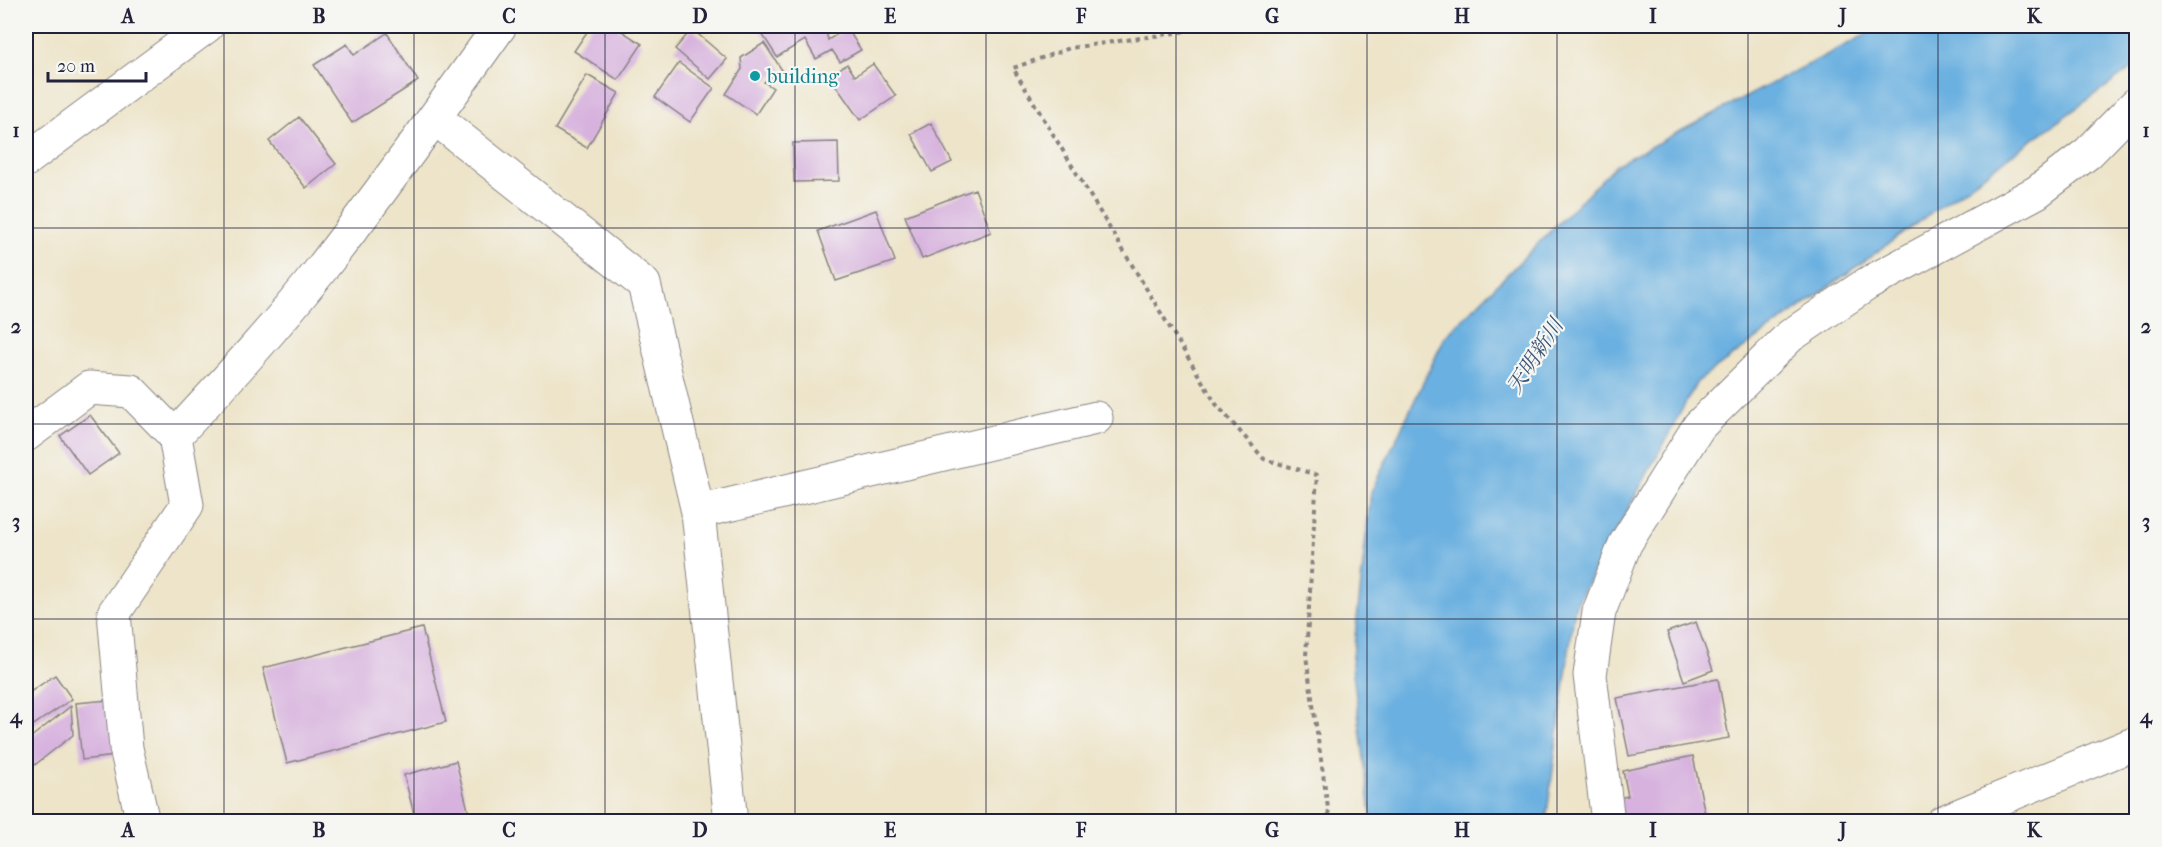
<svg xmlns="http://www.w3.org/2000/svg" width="2162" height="847" font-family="'IM FELL French Canon','Noto Serif JP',serif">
<rect width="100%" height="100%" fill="#f6f6f2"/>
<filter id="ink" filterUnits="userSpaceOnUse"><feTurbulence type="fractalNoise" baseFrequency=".0167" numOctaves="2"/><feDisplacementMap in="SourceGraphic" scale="12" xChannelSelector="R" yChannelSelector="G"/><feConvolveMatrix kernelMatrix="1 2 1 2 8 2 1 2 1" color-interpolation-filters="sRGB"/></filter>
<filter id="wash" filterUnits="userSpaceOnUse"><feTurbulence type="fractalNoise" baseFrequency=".008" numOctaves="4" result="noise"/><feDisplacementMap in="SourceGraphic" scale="24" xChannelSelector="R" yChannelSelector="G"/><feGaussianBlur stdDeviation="1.35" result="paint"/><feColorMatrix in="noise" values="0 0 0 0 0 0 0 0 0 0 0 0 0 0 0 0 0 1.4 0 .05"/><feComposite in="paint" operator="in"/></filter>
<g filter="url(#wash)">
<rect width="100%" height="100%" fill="#ede4c9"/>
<path fill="#6ab0e0" stroke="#46698e" stroke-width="1.5" d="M1882,26H2136V65L1697,382L1575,607L1546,821H1372L1352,665L1371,492L1445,337L1617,164Z"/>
<g id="blocks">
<path fill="#d7b2de" d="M591,26H614L642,44L618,80L574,51Z
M757,26H834L826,31L828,40L847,28L861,50L840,62L832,50L816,59L805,40L777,57Z
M1103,26H1125V27L1104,31Z
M692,29L727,59L710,79L675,49Z
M387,33L418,81L352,123L314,65L347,44L354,55Z
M764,43L782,70L764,82L773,88L756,114L726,94L742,69L741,58Z
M679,63L714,88L690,122L655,97Z
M847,64L855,76L873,64L896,96L860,120L829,76Z
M587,75L619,93L587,148L555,129Z
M299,117L336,164L306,188L269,141Z
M931,123L952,162L932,172L911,134Z
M838,142L839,181L794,182L793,143Z
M975,189L991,232L922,259L905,216Z
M876,210L895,261L836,281L818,231Z
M90,415L119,453L88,475L60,436Z
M1696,622L1713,670L1684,681L1667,632Z
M422,628L446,722L287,763L263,668Z
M55,675L72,699L26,730V695Z
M1718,679L1729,738L1629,756L1617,698Z
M109,700L115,756L82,760L76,703Z
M71,706L73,735L27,771L26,768V741Z
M1693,756L1705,814L1666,822H1617L1613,799L1628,796L1623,771Z
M456,761L471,822H416L404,775Z"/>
</g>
</g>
<g filter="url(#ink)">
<use href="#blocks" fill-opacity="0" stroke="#888382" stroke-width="1.5"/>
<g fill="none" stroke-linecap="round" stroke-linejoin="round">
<g stroke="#888382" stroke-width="35">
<path id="minor" d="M435,118L644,284L698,512L731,822
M26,160L207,26
M26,435L89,388L131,391L175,436
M698,512L1096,418
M143,822L126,748L114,613L187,505L175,436C224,383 274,329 319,272C382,191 441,109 500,26
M1608,822L1590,675L1599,612L1625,544L1699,426L1790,336L1867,284L2037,192L2088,153L2136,104
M1943,822L2136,743"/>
</g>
<path stroke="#888382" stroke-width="4" stroke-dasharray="4.5 4.5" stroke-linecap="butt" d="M1211,26L1175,33L1070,48L1013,68L1216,404L1264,459L1317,475L1306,656L1330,822"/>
<use href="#minor" stroke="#fff" stroke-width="33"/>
</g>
</g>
<path fill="none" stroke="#22223b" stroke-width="1.5" stroke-opacity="0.55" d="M224,26V822M414,26V822M605,26V822M795,26V822M986,26V822M1176,26V822M1367,26V822M1557,26V822M1748,26V822M1938,26V822M26,228H2136M26,424H2136M26,619H2136"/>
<circle fill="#0f9aa8" stroke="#f6f6f2" stroke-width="2" cx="755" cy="76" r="6"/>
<g text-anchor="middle" stroke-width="4.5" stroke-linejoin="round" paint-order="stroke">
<g font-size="20" fill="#0d838f" stroke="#f6f6f2" text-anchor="start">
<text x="767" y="83">building</text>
</g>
<g font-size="21" font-style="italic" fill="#3b5475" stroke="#f6f6f2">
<text transform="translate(1535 356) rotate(-57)" y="7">天明新川</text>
</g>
</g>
<rect width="2162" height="847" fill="none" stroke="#f6f6f2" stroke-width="66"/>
<path d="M48 72v9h98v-9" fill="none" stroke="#22223b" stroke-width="3"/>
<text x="57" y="72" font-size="18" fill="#22223b" stroke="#f6f6f2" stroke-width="4.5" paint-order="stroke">20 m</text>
<rect x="33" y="33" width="2096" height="781" fill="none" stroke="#22223b" stroke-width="2"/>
<g font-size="20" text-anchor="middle" font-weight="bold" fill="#22223b">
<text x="128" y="23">A</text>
<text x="319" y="23">B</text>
<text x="509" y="23">C</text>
<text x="700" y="23">D</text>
<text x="890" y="23">E</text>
<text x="1081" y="23">F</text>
<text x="1272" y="23">G</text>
<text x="1462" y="23">H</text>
<text x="1653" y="23">I</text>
<text x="1843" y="23">J</text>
<text x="2034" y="23">K</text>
<text x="16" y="137">1</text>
<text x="2146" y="137">1</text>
<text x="16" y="333">2</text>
<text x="2146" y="333">2</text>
<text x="16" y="528">3</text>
<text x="2146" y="528">3</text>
<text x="16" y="723">4</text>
<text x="2146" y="723">4</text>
<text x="128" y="837">A</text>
<text x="319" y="837">B</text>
<text x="509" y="837">C</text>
<text x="700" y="837">D</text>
<text x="890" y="837">E</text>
<text x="1081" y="837">F</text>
<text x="1272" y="837">G</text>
<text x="1462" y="837">H</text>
<text x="1653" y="837">I</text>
<text x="1843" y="837">J</text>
<text x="2034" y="837">K</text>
</g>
</svg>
